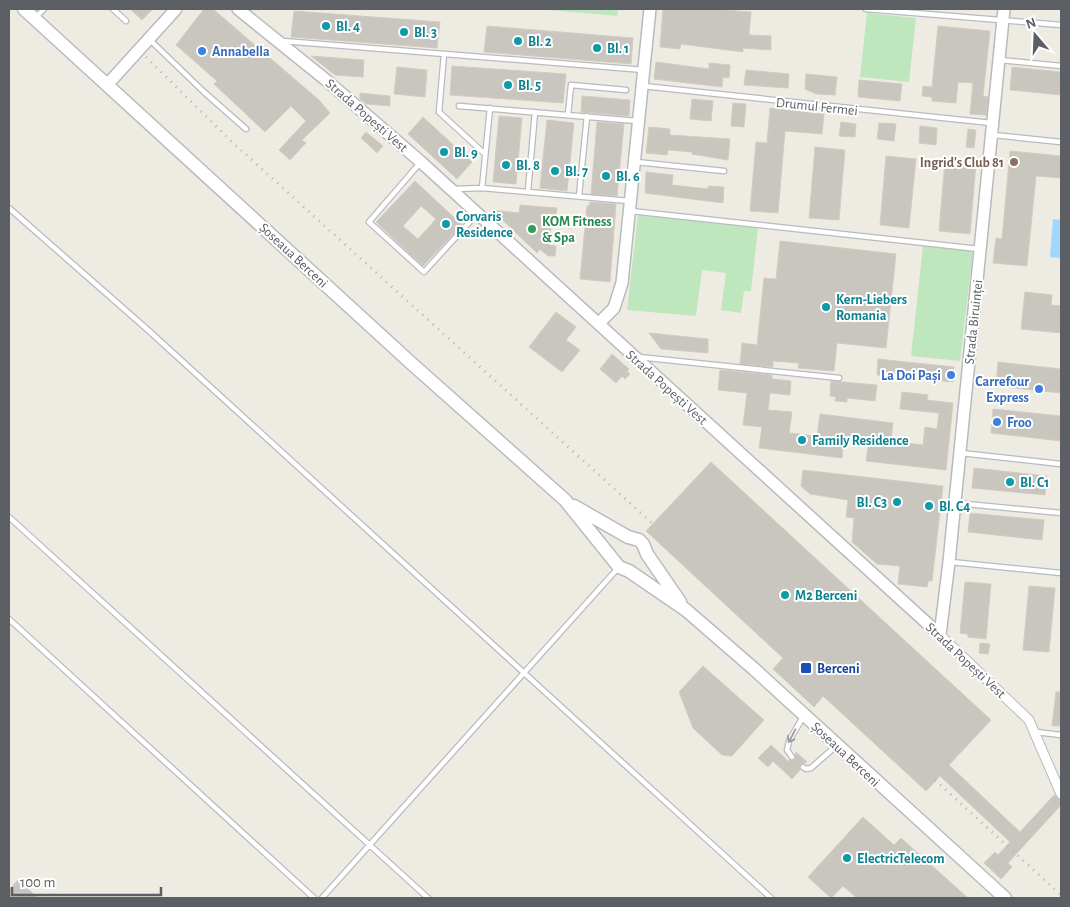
<svg xmlns="http://www.w3.org/2000/svg" width="1070" height="907" font-family="'Alegreya Sans',sans-serif">
<rect width="100%" height="100%" fill="#eeece2"/>
<path fill="#bee7be" d="M537,9H618L617,16Z
M867,13L916,18L909,82L860,77Z
M638,215L758,228L751,291H744L741,313L721,310L726,273L702,270L696,316L627,310Z
M923,246L973,251L960,361L911,356Z"/>
<path fill="#a1d6ff" d="M1053,219L1061,220V258L1050,257Z"/>
<path fill="#c9c6bf" stroke="#d3cdc0" fill-rule="evenodd" d="M130,9H153L142,20Z
M204,9H213L319,100L330,113L302,140L306,143L290,160L279,150L306,121L291,106L265,132L214,84L217,81L176,45Z
M663,9H711L751,12L749,35L771,36V50L743,48V52L681,44L680,49L660,47Z
M294,11L440,22L437,48L291,37Z
M487,26L633,38L631,64L484,52Z
M938,26L990,31L983,96L988,97L986,115L970,114L973,83L958,82L956,103L932,101V97L922,96L923,86L932,87Z
M311,56L364,60L363,77L335,75Z
M656,62L709,69V63L730,65L729,78L723,77L722,87L654,79Z
M452,66L566,74L563,103L450,95Z
M397,67L427,70L425,97L394,94Z
M1012,67L1061,72V95L1010,90Z
M746,70L789,74L788,88L744,85Z
M806,74L837,77L835,95L816,94L805,89Z
M859,80L902,84L900,101L858,97Z
M360,93L390,96V106L366,104L360,99Z
M582,96L630,100L629,116L581,112Z
M692,99L713,101L711,121L690,119Z
M733,103L746,104L744,127L731,126Z
M770,108L824,114L822,134L785,131L778,213L750,211L756,142L767,143Z
M499,116L522,118L516,184L493,182Z
M423,117L472,162L457,179L408,134Z
M547,120L574,123L567,191L540,188Z
M597,122L624,124L617,196L591,194Z
M841,122L856,124L855,137L839,136Z
M879,123L896,124L894,141L877,139Z
M920,126L937,128L936,145L919,143Z
M649,127L670,129V135L730,139L728,160L692,154V152L668,150L667,155L646,153Z
M968,129L976,130L974,148L966,147Z
M366,132L383,146L377,153L361,138Z
M815,147L845,150L839,220L809,218Z
M1010,151L1061,156V178L1036,176L1027,266L993,263L996,238L1002,239Z
M886,156L916,159L909,228L880,225Z
M945,161L976,164L970,234L939,231Z
M646,172L673,175L672,185L708,189V186L724,187L723,203L645,193Z
M415,181L462,225L423,266L376,222ZM421,206L436,219L418,239L403,226Z
M590,202L616,204L610,282L580,279L587,206H589Z
M520,205L557,208L555,222L551,225L550,245L556,246L555,256H548L540,249L537,253L492,210L519,213Z
M780,241L896,254L886,348L837,343L834,371L798,368L799,363L773,361V367L740,364L742,343L757,345L764,278L776,279Z
M1025,292L1052,295L1051,305L1061,306V333L1021,329Z
M556,312L576,327L566,340L580,350L562,372L529,347Z
M649,333L708,339V353L661,349Z
M612,354L629,369L627,371L630,374L625,379L622,376L616,383L600,369Z
M878,359L954,367L953,382L877,375Z
M998,362L1061,369V393L996,386Z
M720,370L772,375V379L791,381L790,395L770,393L768,410L792,412L789,433L817,436L820,414L893,423L891,441L923,445L925,427L937,429L939,413L900,409L902,392L928,395L927,400L953,403L946,470L866,461L869,441L844,438L842,458L759,448L762,427L743,425L747,393L718,390Z
M831,381L877,385L875,401L847,398V402L835,401L836,397L830,396Z
M993,409L1061,416V441L991,433Z
M711,462L991,720L949,765L1020,832L1054,795L1061,800V805L1008,863L1012,867L1001,879L984,863L995,852L998,855L1010,842L940,776L926,791L823,696L814,707L773,669L783,658L646,531Z
M974,468L1047,476L1045,495L972,488Z
M803,470L943,486L932,581H928L927,587L898,584L900,566L877,564L852,542L854,518L846,517L848,500L810,494L801,486Z
M970,513L1044,520L1042,540L968,532Z
M965,582L991,584L986,639L968,637V634L960,633Z
M1029,586L1055,588L1049,652L1023,650Z
M980,643L990,644L988,654L979,653Z
M703,666L764,720L732,756L722,755L693,728L679,692Z
M1056,692H1061V726H1052Z
M771,745L788,761L795,760L796,752L807,762L800,764V770L792,779L773,761L768,767L758,758Z
M863,817L894,845L901,838L968,898H857L843,886L831,898L808,877Z
M18,880L38,898H9V890Z"/>
<g fill="none" stroke-linecap="round" stroke-linejoin="round">
<g stroke="#b8babf" stroke-width="7">
<path id="service" d="M113,9L126,21
M866,9L1061,25
M36,17L44,9
M150,40L204,92L246,129
M283,41L644,70
M444,54L439,112L485,154
M1000,60L1061,66
M643,86L991,123
M459,106L637,121
M568,115L571,85L626,90
M993,135L1061,142
M636,162L724,171
M420,163L369,222L424,272L476,215
M482,188L490,108
M455,189L482,188L629,201
M528,191L535,112
M579,196L587,116
M9,208L148,330L771,898
M631,211L979,249
M639,357L839,378
M961,453L1061,464
M956,503L1061,513
M9,517L428,898
M951,562L1061,573
M9,619L314,898
M1036,732L1061,735
M792,757L787,750L789,741L803,717
M803,767L806,769L811,768L836,746
M322,898L618,568"/>
</g>
<g stroke="#b8babf" stroke-width="11">
<path id="minor" d="M940,635L1029,720L1061,794"/>
</g>
<g stroke="#b8babf" stroke-width="14">
<path id="tertiary" d="M238,9L326,80L421,162L940,635
M107,85L176,9
M599,323L614,308L622,283L650,9
M940,635L949,562L1004,9"/>
</g>
<g stroke="#b8bcc1" stroke-width="15">
<path id="secondary" d="M24,9L411,363L565,500L619,567L629,571L686,610L754,669L1005,898
M574,506L628,537L639,540L643,544L647,554L680,602"/>
</g>
<use href="#service" stroke="#fff" stroke-width="4.5"/>
<use href="#minor" stroke="#fff" stroke-width="9"/>
<use href="#tertiary" stroke="#fff" stroke-width="11"/>
<use href="#secondary" stroke="#fff" stroke-width="12"/>
<path stroke="#b4b5b5" stroke-width="3" stroke-dasharray="1 6" stroke-linecap="butt" d="M146,57L230,140L653,524
M935,780L1061,895"/>
</g>
<defs><path id="oneway-shaft" d="M-6 0H5M1.5-3L5.5 0L1.5 3" fill="none" stroke-width="1.6" stroke-linecap="round" stroke-linejoin="round" transform="scale(1.25)"/></defs>
<use stroke="#9d9fa2" href="#oneway-shaft" transform="translate(792 736) rotate(118)"/>
<g fill="#0f9aa8" stroke="#fff" stroke-width="2">
<circle cx="326" cy="26" r="5"/>
<circle cx="404" cy="32" r="5"/>
<circle cx="518" cy="41" r="5"/>
<circle cx="597" cy="48" r="5"/>
<circle cx="508" cy="85" r="5"/>
<circle cx="444" cy="152" r="5"/>
<circle cx="506" cy="165" r="5"/>
<circle cx="555" cy="171" r="5"/>
<circle cx="606" cy="176" r="5"/>
<circle cx="446" cy="224" r="5"/>
<circle cx="826" cy="307" r="5"/>
<circle cx="802" cy="440" r="5"/>
<circle cx="1010" cy="482" r="5"/>
<circle cx="897" cy="502" r="5"/>
<circle cx="929" cy="506" r="5"/>
<circle cx="785" cy="595" r="5"/>
<circle cx="847" cy="858" r="5"/>
</g>
<g fill="#3f7fe0" stroke="#fff" stroke-width="2">
<circle cx="202" cy="51" r="5"/>
<circle cx="951" cy="375" r="5"/>
<circle cx="1039" cy="389" r="5"/>
<circle cx="997" cy="422" r="5"/>
</g>
<circle fill="#8d6e63" stroke="#fff" stroke-width="2" cx="1014" cy="162" r="5"/>
<circle fill="#2e9e5b" stroke="#fff" stroke-width="2" cx="532" cy="229" r="5"/>
<rect fill="#1a4fb4" stroke="#fff" stroke-width="2" x="800" y="662" width="12" height="12" rx="2.5"/>
<g text-anchor="middle" stroke-width="4" stroke-linejoin="round" paint-order="stroke">
<g font-size="14" font-weight="bold" fill="#0d838f" stroke="#fff" text-anchor="start">
<text x="336" y="31">Bl. 4</text>
<text x="414" y="37">Bl. 3</text>
<text x="528" y="46">Bl. 2</text>
<text x="607" y="53">Bl. 1</text>
<text x="518" y="90">Bl. 5</text>
<text x="454" y="157">Bl. 9</text>
<text x="516" y="170">Bl. 8</text>
<text x="565" y="176">Bl. 7</text>
<text x="616" y="181">Bl. 6</text>
<text x="456" y="221">Corvaris<tspan x="456" dy="16">Residence</tspan></text>
<text x="836" y="304">Kern-Liebers<tspan x="836" dy="16">Romania</tspan></text>
<text x="812" y="445">Family Residence</text>
<text x="1020" y="487">Bl. C1</text>
<text x="887" y="507" text-anchor="end">Bl. C3</text>
<text x="939" y="511">Bl. C4</text>
<text x="795" y="600">M2 Berceni</text>
<text x="857" y="863">ElectricTelecom</text>
</g>
<g font-size="14" font-weight="bold" fill="#366cbe" stroke="#fff" text-anchor="start">
<text x="212" y="56">Annabella</text>
<text x="941" y="380" text-anchor="end">La Doi Pași</text>
<text x="1029" y="386" text-anchor="end">Carrefour<tspan x="1029" dy="16">Express</tspan></text>
<text x="1007" y="427">Froo</text>
</g>
<g font-size="14" fill="#5b5f64" stroke="#fff">
<text transform="translate(817 106) rotate(6)" y="5">Drumul Fermei</text>
<text transform="translate(367 115) rotate(41)" y="5">Strada Popești Vest</text>
<text transform="translate(294 255) rotate(43)" y="5">Șoseaua Berceni</text>
<text transform="translate(973 322) rotate(-84)" y="5">Strada Biruinței</text>
<text transform="translate(667 387) rotate(42)" y="5">Strada Popești Vest</text>
<text transform="translate(966 660) rotate(43)" y="5">Strada Popești Vest</text>
<text transform="translate(846 754) rotate(43)" y="5">Șoseaua Berceni</text>
</g>
<g font-size="14" font-weight="bold" fill="#785e54" stroke="#fff" text-anchor="end">
<text x="1004" y="167">Ingrid's Club 81</text>
</g>
<g font-size="14" font-weight="bold" fill="#27864d" stroke="#fff" text-anchor="start">
<text x="542" y="226">KOM Fitness<tspan x="542" dy="16">&amp; Spa</tspan></text>
</g>
<g font-size="14" font-weight="bold" fill="#164399" stroke="#fff" text-anchor="start">
<text x="817" y="673">Berceni</text>
</g>
</g>
<rect width="1070" height="907" fill="none" stroke="#5b5f64" stroke-width="20"/>
<g transform="translate(1035 35) rotate(341)" stroke="#ffffff" stroke-width="4" paint-order="stroke">
<path d="M0-4L9 19L0 12L-9 19Z" fill="#5b5f64"/>
<text y="-8" font-size="14" font-weight="bold" text-anchor="middle" fill="#5b5f64">N</text>
</g>
<path d="M12 887v8h149v-8" fill="none" stroke="#5b5f64" stroke-width="2.5"/>
<text x="20" y="887" font-size="15" fill="#5b5f64" stroke="#ffffff" stroke-width="4" paint-order="stroke">100 m</text>
</svg>
